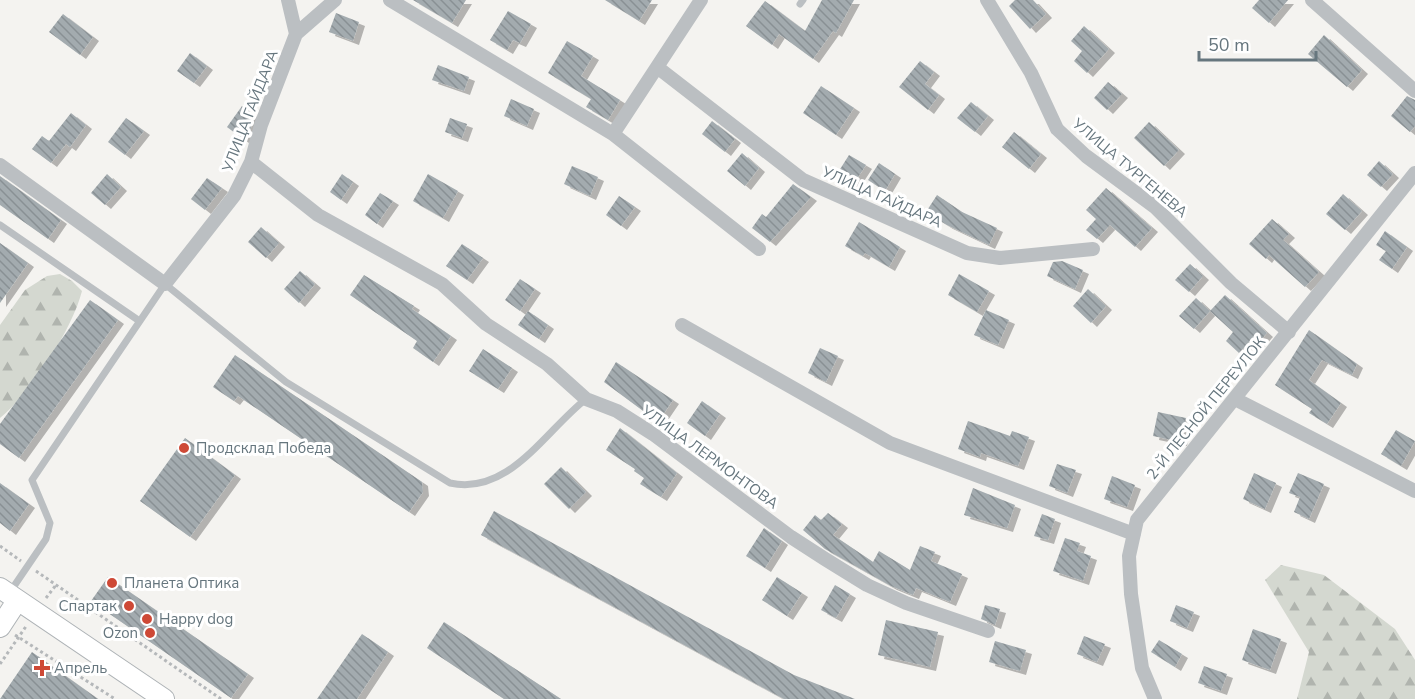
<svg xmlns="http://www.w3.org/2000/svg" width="1415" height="699" font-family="'Nunito Sans',sans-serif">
<defs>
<pattern id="forest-firs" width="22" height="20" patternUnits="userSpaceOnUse" patternTransform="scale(1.5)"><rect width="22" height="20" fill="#d4d8d0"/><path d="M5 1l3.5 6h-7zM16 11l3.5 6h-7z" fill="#b0b4ae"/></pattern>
<pattern id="building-back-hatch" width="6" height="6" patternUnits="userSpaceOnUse" patternTransform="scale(1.5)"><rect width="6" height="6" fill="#a3abaf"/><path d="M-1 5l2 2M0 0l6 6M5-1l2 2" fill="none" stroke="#899094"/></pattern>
<filter id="shadow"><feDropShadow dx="6" dy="4" stdDeviation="0" flood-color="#0004"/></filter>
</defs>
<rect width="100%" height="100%" fill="#f4f3f0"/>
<path fill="url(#forest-firs)" d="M60,274L72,281L82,291C72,330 31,393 0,418V325L25,290L47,276Z
M1281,565L1324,575L1395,629L1415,660V699H1297L1309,652L1265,580Z"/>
<path fill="url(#building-back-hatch)" filter="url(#shadow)" d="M413,0H466L452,23Z
M605,0H652L639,21Z
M822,0H854L836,33L833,31L813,59L779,34L772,45L746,26L765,1L805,31Z
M1015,0H1033L1046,14L1030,29L1009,6Z
M1259,0H1288L1269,23L1252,8Z
M508,11L531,24L520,43L513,40L507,50L490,40Z
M336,13L359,22L353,41L329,32Z
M63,14L93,37L80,55L49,32Z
M1084,26L1109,49L1087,73L1074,61L1082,51L1071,41Z
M1324,35L1362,70L1347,87L1308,54Z
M567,41L593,56L581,76L620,100L608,120L586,107L591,99L548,73Z
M190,53L207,66L194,83L177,71Z
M920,61L934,72L925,84L939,95L928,110L899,87Z
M438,65L469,77L464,91L432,80Z
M1108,82L1122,94L1107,110L1094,98Z
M821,86L854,108L836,135L803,113Z
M1407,96L1415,100V126L1410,132L1391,116Z
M511,99L534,109L527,126L504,116Z
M971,102L988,116L975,132L957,118Z
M242,106L255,116L250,130L243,139L227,127Z
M71,113L86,125L70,147L66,144L51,163L32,149L42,136L49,141Z
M126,118L144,131L125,155L108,142Z
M450,118L467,124L462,138L445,132Z
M712,121L735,139L725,152L702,134Z
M1149,122L1179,150L1164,166L1134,138Z
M1014,132L1041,154L1029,169L1002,147Z
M742,153L759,168L745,186L727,171Z
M849,155L866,165L853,185L837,174Z
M1379,161L1393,174L1381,187L1367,175Z
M879,163L895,174L885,191L868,180Z
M572,166L598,177L590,196L564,184Z
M107,174L121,187L105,205L91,193Z
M342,174L353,182L341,200L330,192Z
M428,174L458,191L443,218L413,201Z
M0,176L61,220L48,239L0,205Z
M207,178L222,188L205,210L191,199Z
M793,184L811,197L770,242L752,228L762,214L766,217Z
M1106,188L1152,228L1135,247L1110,225L1097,239L1086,230L1096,219L1086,210Z
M380,193L393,201L377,224L365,215Z
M1343,194L1362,211L1345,230L1326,214Z
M937,195L962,212L997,228L989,245L947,225L926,212Z
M619,196L635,207L621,226L606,215Z
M1272,219L1289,234L1283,240L1319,272L1305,287L1269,255L1266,259L1249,244Z
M859,222L900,247L889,267L865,253L863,256L845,246Z
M261,227L279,243L266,258L248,242Z
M1385,231L1407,247L1392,269L1379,260L1386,251L1376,245Z
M0,243L28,263L0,303Z
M462,244L483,258L467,280L446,266Z
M1062,261L1083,270L1075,289L1047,276L1053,262Z
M1190,264L1203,276L1189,292L1175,280Z
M300,271L315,284L299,303L284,289Z
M959,274L989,291L977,312L948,295Z
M364,275L414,306L412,309L451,336L433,362L413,348L417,341L350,295Z
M520,279L535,289L520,311L505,300Z
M1088,289L1106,306L1091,323L1073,306Z
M1225,295L1267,333L1256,345L1251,340L1239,353L1226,341L1233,332L1210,311Z
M1196,298L1210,311L1194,329L1179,316Z
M90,300L118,320L19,458L0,444V424Z
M986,310L1009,320L998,345L974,335Z
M528,311L548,325L539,339L518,325Z
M1309,330L1357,364L1352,375L1322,360L1309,380L1341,403L1327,424L1309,413L1312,409L1275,385Z
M820,348L838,356L826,382L808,373Z
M483,349L512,368L498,389L469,371Z
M235,355L422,482L423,492L409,512L238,396L234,401L213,387Z
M616,362L673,400L658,422L604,382Z
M702,401L720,414L705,436L687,423Z
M1158,412L1186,418L1181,442L1153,436Z
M968,421L1010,436L1012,431L1029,437L1018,466L981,453L980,457L958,449Z
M620,428L677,473L661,497L640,484L644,478L634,471L635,469L606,450Z
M1396,430L1415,441L1401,466L1381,454Z
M185,438L235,475L190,537L140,501Z
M1057,464L1076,470L1067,493L1049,486Z
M561,467L586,492L569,509L544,484Z
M1254,473L1276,483L1265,509L1243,499Z
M1298,473L1324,484L1309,519L1294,512L1300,497L1289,493Z
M1112,476L1135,485L1127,507L1104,499Z
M0,483L29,504L10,531L0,523Z
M973,488L1015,505L1007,528L964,515Z
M494,511L794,675L855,699H784L481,535Z
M828,513L842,524L833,535L873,562L879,551L910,570L920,546L935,552L931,561L962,574L950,602L916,588L913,595L891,586L825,549L803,530L815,515L821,520Z
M1042,514L1055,519L1048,540L1034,536Z
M764,528L782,541L765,568L746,556Z
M1065,538L1080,543L1077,551L1091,556L1083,581L1053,571Z
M108,577L248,674L231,698L91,601Z
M777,577L802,593L787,616L762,600Z
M835,585L850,594L836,618L821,610Z
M985,605L1000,609L995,625L981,619Z
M1176,605L1194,612L1187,628L1170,621Z
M886,620L938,632L930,667L878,655Z
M444,622L561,699H504L427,648Z
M1253,629L1281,639L1270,670L1242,660Z
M362,634L388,652L357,699H317Z
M1084,636L1105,644L1097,662L1077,654Z
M1159,640L1182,654L1175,667L1151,652Z
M995,641L1026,650L1020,671L989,662Z
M32,652L98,699H0Z
M1204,666L1227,674L1221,691L1198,683Z"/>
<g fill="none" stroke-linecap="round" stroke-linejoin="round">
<g stroke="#aeb3b6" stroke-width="22">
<path id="secondary" d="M0,588L164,699
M0,627L17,601"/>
</g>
<path stroke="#b5b8ba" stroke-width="3" stroke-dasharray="3 3" stroke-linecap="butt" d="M0,546L21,561
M36,571L221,699
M46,598L56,585
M15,635L115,699
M0,664L27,625"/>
<path stroke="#bbbfc2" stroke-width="7" d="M800,4L803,0
M0,225L138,320
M10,592L46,539L50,523L32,480L165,284L286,382L450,483C509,496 545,431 586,399"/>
<path stroke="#bbbfc2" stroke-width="14" d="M288,0L296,34
M390,0L613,134L759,249
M987,0L1031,73L1057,129L1086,156L1155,207L1231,283L1289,332
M1312,0L1415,91
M657,67L803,180L967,253L1000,258L1093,249
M613,134L701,0
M251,162L318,215L442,284L486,324L547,364L586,399L617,411L653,434L791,537L825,559L867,585L906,603L988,631
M0,165L165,284L234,196L251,162L261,125L296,34L335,0
M682,325L890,443L1134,534
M1235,399L1415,491
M1155,699L1142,668L1131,594L1129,556L1137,520L1415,173"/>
<use href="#secondary" stroke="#fff" stroke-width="20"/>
</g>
<g fill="#ce4936" stroke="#fff" stroke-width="2">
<circle cx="184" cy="448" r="6"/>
<circle cx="112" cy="583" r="6"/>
<circle cx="129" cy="606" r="6"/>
<circle cx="147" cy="619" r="6"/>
<circle cx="150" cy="633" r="6"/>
<path d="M39 659h6v6h6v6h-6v6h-6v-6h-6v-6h6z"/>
</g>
<g text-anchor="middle" stroke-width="6" stroke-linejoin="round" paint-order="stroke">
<g font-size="15" fill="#66767e" stroke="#fff">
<text transform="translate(250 111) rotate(-69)" y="5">УЛИЦА ГАЙДАРА</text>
<text transform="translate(1130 168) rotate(40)" y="5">УЛИЦА ТУРГЕНЕВА</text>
<text transform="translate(882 197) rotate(24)" y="5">УЛИЦА ГАЙДАРА</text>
<text transform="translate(1206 408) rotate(-51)" y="5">2-Й ЛЕСНОЙ ПЕРЕУЛОК</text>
<text transform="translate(710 457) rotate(36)" y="5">УЛИЦА ЛЕРМОНТОВА</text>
</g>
<g font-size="15" fill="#66767e" stroke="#fff" text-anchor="start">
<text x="196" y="453">Продсклад Победа</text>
<text x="124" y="588">Планета Оптика</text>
<text x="117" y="611" text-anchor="end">Спартак</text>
<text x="159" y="624">Happy dog</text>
<text x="138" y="638" text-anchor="end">Ozon</text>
<text x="54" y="673">Апрель</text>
</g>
</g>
<path d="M1199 51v9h117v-9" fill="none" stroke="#66767e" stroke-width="3"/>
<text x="1208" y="51" font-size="18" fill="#66767e" stroke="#ffffff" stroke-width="4.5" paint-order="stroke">50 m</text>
</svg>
